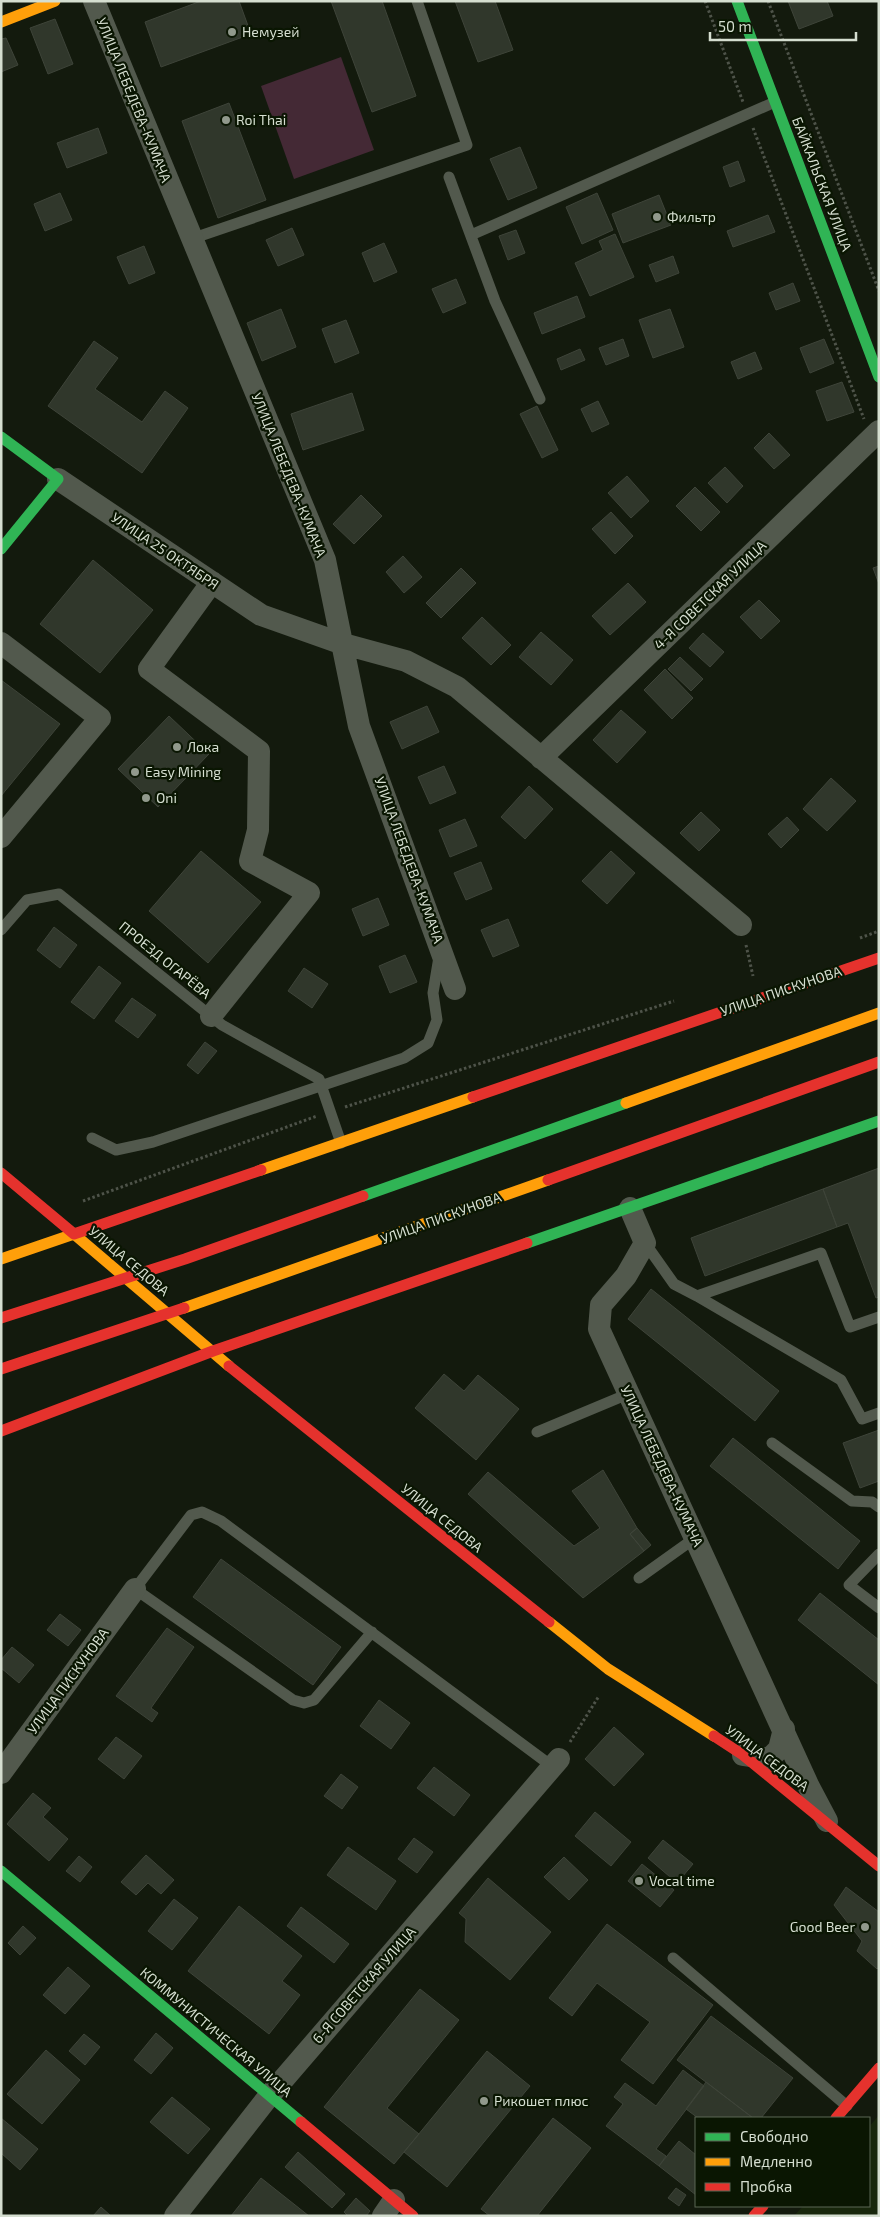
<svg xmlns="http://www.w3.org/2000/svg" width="880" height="2217" font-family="'Exo 2',sans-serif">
<rect width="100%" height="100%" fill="#131a0d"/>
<path fill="#18270c" d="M879,2115V2216H794L803,2206H869V2127Z"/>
<path fill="#442935" d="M341,57L374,150L294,179L261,86Z"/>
<path fill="#30372b" stroke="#3e4439" d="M201,1H239L251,34L161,67L145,22Z
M331,1H382L416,96L372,112Z
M455,1H495L513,50L478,62Z
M788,1H827L833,16L799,29Z
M55,19L73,64L48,74L30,28Z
M6,38L18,65L1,72V39Z
M229,103L266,200L218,218L182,121Z
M98,128L107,153L67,168L57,143Z
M520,147L537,188L508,200L490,159Z
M738,161L745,181L730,187L723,167Z
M60,193L72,220L45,231L34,204Z
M597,193L613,230L582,244L566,207Z
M659,195L671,225L623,243L612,214Z
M768,215L775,232L733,247L727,231Z
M292,228L304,255L278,266L266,240Z
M516,230L525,253L508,260L499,236Z
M615,234L634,277L590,296L575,263L603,250L599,241Z
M384,243L397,272L374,282L362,253Z
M144,246L155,273L129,284L117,257Z
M673,256L679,273L656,282L649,265Z
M456,279L466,303L443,313L432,289Z
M793,283L800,301L776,310L769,293Z
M577,296L585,317L542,334L534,313Z
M281,309L296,347L262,361L247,323Z
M670,309L684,347L653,358L639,320Z
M346,320L359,353L335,363L322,329Z
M623,339L629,356L606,365L599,348Z
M824,339L834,363L810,373L800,348Z
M94,341L118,358L95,389L142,422L165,391L188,408L142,473L48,406Z
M580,349L585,360L561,370L557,359Z
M755,352L762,369L738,379L731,362Z
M842,382L854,412L827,421L816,391Z
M352,393L364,430L303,450L291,414Z
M598,401L609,424L592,432L581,409Z
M537,406L558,450L542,458L520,414Z
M769,433L790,455L774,469L754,448Z
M725,467L743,486L727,503L708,483Z
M627,476L649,501L631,518L608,493Z
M695,487L720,512L701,531L676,506Z
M361,495L382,516L354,544L333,524Z
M611,512L633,536L615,554L592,529Z
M403,556L422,577L404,593L386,572Z
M93,560L153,610L100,673L40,624Z
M879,566V584L873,568Z
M461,568L476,583L441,618L426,603Z
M628,583L646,602L610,635L592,616Z
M759,600L780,621L761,639L740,617Z
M482,617L511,645L491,665L462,638Z
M541,632L573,660L551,685L519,657Z
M703,633L724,652L710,667L689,648Z
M680,657L703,679L691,691L668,669Z
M665,669L693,698L672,719L644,690Z
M1,680L60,724L1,796Z
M427,706L439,732L402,749L390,722Z
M621,710L646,732L617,763L593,740Z
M169,716L209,754L158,807L118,769Z
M444,766L456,793L430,804L418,777Z
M831,778L856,801L827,831L803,809Z
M529,786L553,809L525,839L501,817Z
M701,812L720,830L699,851L680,833Z
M787,817L799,830L781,848L768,834Z
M465,819L477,846L450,857L439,830Z
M201,851L261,902L208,963L149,911Z
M611,851L635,873L607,904L582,881Z
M481,862L492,889L466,900L454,873Z
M378,898L389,925L363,936L352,909Z
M508,919L519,946L493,957L481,930Z
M54,927L77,945L60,968L37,950Z
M405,955L417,982L390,993L379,966Z
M99,966L121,983L94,1019L71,1002Z
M304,968L328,984L312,1008L288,991Z
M132,998L156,1015L138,1038L115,1021Z
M205,1042L217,1051L198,1074L187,1065Z
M879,1168V1297L876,1298L848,1223L837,1227L823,1189Z
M823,1189L837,1227L705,1276L691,1238Z
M651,1289L779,1391L755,1421L628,1319Z
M444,1374L464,1391L478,1375L519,1409L476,1460L415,1408Z
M879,1430V1481L860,1488L843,1443Z
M733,1438L860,1541L838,1569L710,1466Z
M603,1470L637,1528L630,1534L644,1551L583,1598L468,1494L488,1472L574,1546L600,1528L572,1491Z
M637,1528L651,1545L644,1551L630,1534Z
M221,1559L341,1647L313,1685L193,1597Z
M820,1593L879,1640V1685L798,1620Z
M60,1614L81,1630L68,1646L47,1630Z
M167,1628L194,1647L151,1708L158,1713L152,1722L116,1696Z
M12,1647L34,1665L19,1683L1,1668V1660Z
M379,1700L410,1723L391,1749L360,1726Z
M614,1727L644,1754L614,1786L585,1759Z
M116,1737L142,1756L124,1779L98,1759Z
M434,1767L470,1795L454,1816L417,1788Z
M341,1774L358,1787L342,1809L324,1796Z
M33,1793L51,1808L43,1817L68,1839L49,1861L7,1824Z
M595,1812L631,1842L611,1866L575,1836Z
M414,1838L433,1852L417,1873L398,1859Z
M663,1840L693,1864L677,1883L648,1858Z
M348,1847L396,1881L376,1910L327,1875Z
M146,1855L174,1880L161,1894L148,1883L136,1895L121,1882Z
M79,1856L92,1867L80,1882L66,1871Z
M564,1857L588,1880L569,1900L544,1877Z
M642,1864L674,1890L660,1907L628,1881Z
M488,1878L551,1932L510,1980L465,1942L466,1919L459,1913Z
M846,1887L879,1912V1967L877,1969L857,1951L862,1941L834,1905Z
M174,1899L198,1918L172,1950L148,1931Z
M239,1906L302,1956L282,1981L300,1995L269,2034L188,1971Z
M301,1907L349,1944L334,1963L287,1926Z
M607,1924L713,2005L653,2084L621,2060L650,2022L597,1983L572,2016L549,1998Z
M23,1926L36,1938L20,1955L8,1943Z
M68,1967L90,1986L65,2014L43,1995Z
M420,1989L459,2020L387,2108L419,2134L394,2164L324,2107Z
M711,2016L793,2078L761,2118H753L677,2060Z
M156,2033L173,2048L151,2074L134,2060Z
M84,2034L100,2047L85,2065L69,2051Z
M46,2050L80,2080L42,2124L7,2094Z
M487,2051L530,2086L447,2187L404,2152Z
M683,2070L704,2086L656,2149L666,2156L659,2166L606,2126L623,2104L614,2097L625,2083L656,2106Z
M706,2082L753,2118H698L686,2109Z
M172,2097L210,2129L188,2154L150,2122Z
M1,2118L38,2149L20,2170L1,2153Z
M553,2118L591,2148L537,2216H490L481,2209Z
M679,2141L696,2155V2195L659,2166Z
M298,2152L345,2194L332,2208L285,2167Z
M261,2178L309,2216H231Z
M676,2188L686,2195L679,2206L668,2198Z
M356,2198L370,2211L366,2216H348L344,2212Z
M101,2207L111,2216H93Z"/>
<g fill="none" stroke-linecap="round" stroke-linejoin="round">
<path stroke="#4e5349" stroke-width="3" stroke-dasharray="2.5 2.5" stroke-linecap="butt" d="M705,1L743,102
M768,1L879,291
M753,128L864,419
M860,938L879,931
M746,945L753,976
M345,1107L674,1001
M83,1201L317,1116
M570,1742L599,1696"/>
<path stroke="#52594d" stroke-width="11" d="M449,177L495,301L540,399
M471,235L775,102
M191,239L467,145L417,1
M1,930L27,900L59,894L222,1025L319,1079L341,1143
M92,1138L116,1150L153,1142L404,1058L428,1043L437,1020L433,993L439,957
M645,1243L674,1284L697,1296L821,1253L850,1327L879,1317
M697,1296L841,1380L862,1419L879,1413
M537,1432L628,1394
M772,1443L852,1501L872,1502L879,1507
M879,1554L849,1585L879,1608
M639,1578L695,1538
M372,1632L314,1700L304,1703L293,1700L135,1589L191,1515L202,1512L221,1521L553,1767
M673,1958L847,2106"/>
<path stroke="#52594d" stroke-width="22" d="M94,1L325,560L359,726L455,989
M58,479L261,615L340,643L406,661L457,687L741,925
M1,643L100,718L1,837
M541,758L879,431
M211,1016L309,893L250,861L258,830L259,751L149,669L212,582
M630,1208L645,1243L626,1276L601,1305L599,1329L809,1787L827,1821
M743,1755L769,1759L779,1749L784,1729
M1,1773L135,1589
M175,2216L269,2096L559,1759
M383,2216L394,2200"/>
<path stroke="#30b455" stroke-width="11" d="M737,1L879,377
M1,437L58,479L1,549
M363,1196L626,1103
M527,1243L879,1121
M1,1871L301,2122"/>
<path stroke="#ff9f0a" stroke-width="11" d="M1,22L55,1
M626,1103L879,1013
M261,1170L473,1097
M1,1259L74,1234L229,1366
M184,1308L548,1180
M549,1622L608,1669L714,1736"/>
<path stroke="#e5322d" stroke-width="11" d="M473,1097L879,958
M1,1173L74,1234L261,1170
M548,1180L879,1062
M1,1318L185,1259L363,1196
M213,1351L527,1243
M229,1366L549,1622
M1,1369L184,1308
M1,1431L213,1351
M714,1736L743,1755L879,1866
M836,2118L879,2068
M301,2122L413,2216
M754,2216L763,2206"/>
</g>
<g fill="#91998c" stroke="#0a1602" stroke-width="2">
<circle cx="232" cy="32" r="5"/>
<circle cx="226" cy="120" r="5"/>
<circle cx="657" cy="217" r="5"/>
<circle cx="177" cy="747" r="5"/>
<circle cx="135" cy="772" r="5"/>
<circle cx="146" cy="798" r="5"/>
<circle cx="639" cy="1881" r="5"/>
<circle cx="865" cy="1927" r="5"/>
<circle cx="484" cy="2101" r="5"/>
</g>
<g text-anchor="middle" stroke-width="4.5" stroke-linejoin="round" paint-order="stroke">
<g font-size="14" fill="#d5ded0" stroke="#0a1602" text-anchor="start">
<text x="242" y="37">Немузей</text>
<text x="236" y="125">Roi Thai</text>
<text x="667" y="222">Фильтр</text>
<text x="187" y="752">Лока</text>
<text x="145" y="777">Easy Mining</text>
<text x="156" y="803">Oni</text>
<text x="649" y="1886">Vocal time</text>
<text x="855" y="1932" text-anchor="end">Good Beer</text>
<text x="494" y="2106">Рикошет плюс</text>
</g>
<g font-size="14" fill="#d5ded0" stroke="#0a1602">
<text transform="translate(134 100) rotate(68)" y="5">УЛИЦА ЛЕБЕДЕВА-КУМАЧА</text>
<text transform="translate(822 184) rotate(69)" y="5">БАЙКАЛЬСКАЯ УЛИЦА</text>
<text transform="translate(289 475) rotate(68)" y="5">УЛИЦА ЛЕБЕДЕВА-КУМАЧА</text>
<text transform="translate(165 551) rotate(34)" y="5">УЛИЦА 25 ОКТЯБРЯ</text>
<text transform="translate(710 595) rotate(-44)" y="5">4-Я СОВЕТСКАЯ УЛИЦА</text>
<text transform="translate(409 860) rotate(70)" y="5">УЛИЦА ЛЕБЕДЕВА-КУМАЧА</text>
<text transform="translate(165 960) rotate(39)" y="5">ПРОЕЗД ОГАРЁВА</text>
<text transform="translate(781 991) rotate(-19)" y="5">УЛИЦА ПИСКУНОВА</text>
<text transform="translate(441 1218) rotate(-20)" y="5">УЛИЦА ПИСКУНОВА</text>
<text transform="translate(129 1261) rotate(40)" y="5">УЛИЦА СЕДОВА</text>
<text transform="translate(662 1466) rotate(65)" y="5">УЛИЦА ЛЕБЕДЕВА-КУМАЧА</text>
<text transform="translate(442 1518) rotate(39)" y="5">УЛИЦА СЕДОВА</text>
<text transform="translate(68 1681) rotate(-54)" y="5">УЛИЦА ПИСКУНОВА</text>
<text transform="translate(767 1758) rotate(37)" y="5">УЛИЦА СЕДОВА</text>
<text transform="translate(364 1985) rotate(-49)" y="5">6-Я СОВЕТСКАЯ УЛИЦА</text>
<text transform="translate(216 2032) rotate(40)" y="5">КОММУНИСТИЧЕСКАЯ УЛИЦА</text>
</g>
</g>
<rect width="880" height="2217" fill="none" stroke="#d5ded0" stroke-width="5"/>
<rect x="695" y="2117" width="175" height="90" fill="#0a1602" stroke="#5b6654"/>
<rect x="705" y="2133" width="25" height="8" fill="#30b455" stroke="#5b6654"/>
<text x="740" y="2142" font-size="15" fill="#d5ded0">Свободно</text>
<rect x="705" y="2158" width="25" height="8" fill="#ff9f0a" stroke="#5b6654"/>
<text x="740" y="2167" font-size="15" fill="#d5ded0">Медленно</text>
<rect x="705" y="2183" width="25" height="8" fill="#e5322d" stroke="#5b6654"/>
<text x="740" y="2192" font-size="15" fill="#d5ded0">Пробка</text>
<path d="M710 32v8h146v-8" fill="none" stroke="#d5ded0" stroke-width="2.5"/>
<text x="718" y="32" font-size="15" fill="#d5ded0" stroke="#0a1602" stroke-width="4" paint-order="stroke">50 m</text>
</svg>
